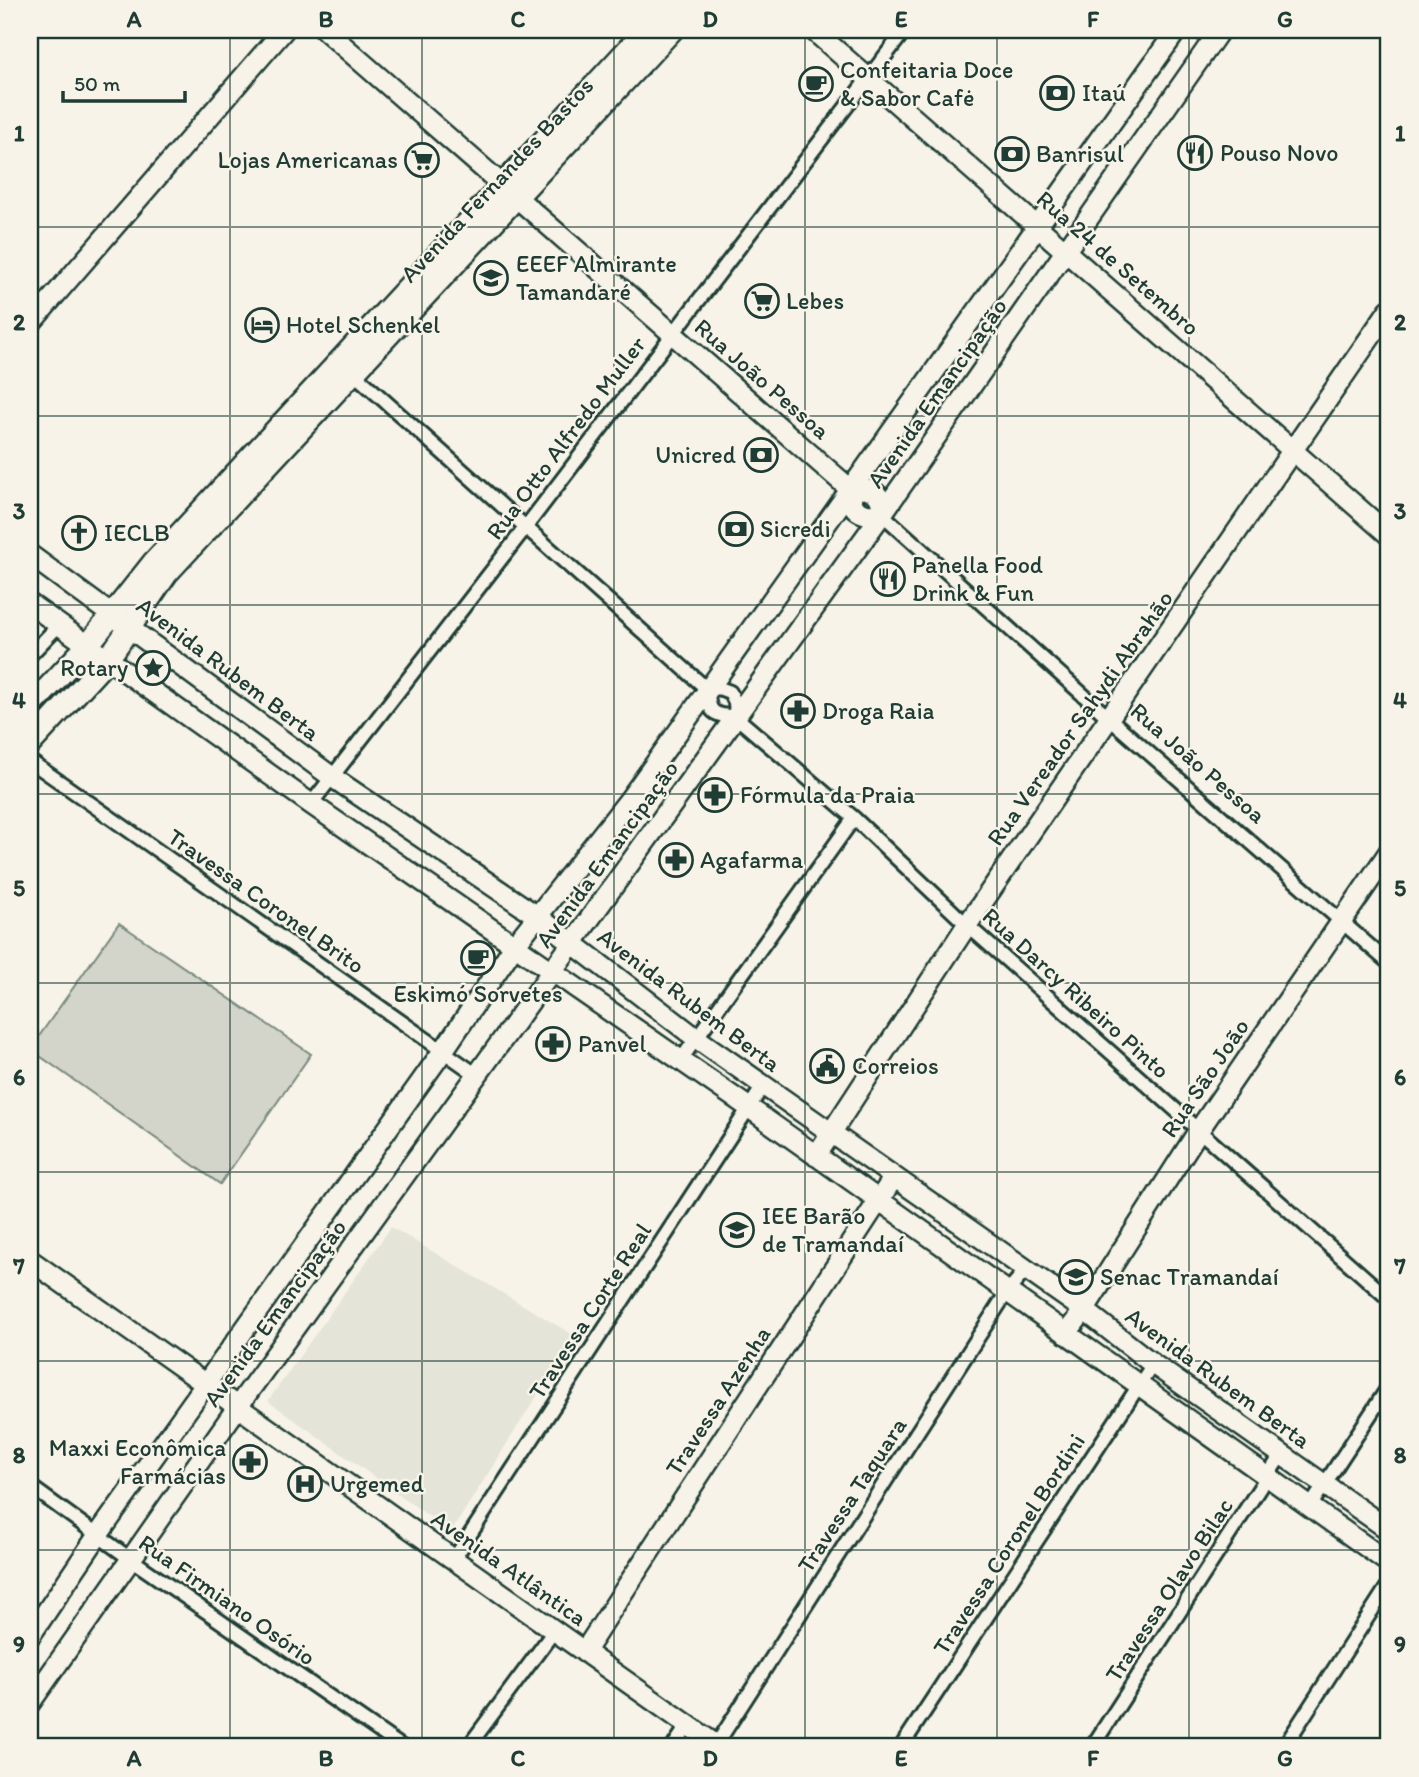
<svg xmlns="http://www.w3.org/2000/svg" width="1419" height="1777" font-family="Itim,sans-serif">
<rect width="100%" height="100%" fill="#f7f3e8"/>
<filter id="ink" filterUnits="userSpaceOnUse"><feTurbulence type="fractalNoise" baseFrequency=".0143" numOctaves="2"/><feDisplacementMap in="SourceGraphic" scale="14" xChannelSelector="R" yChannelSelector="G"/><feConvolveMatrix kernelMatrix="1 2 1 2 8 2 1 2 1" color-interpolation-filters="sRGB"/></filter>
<g filter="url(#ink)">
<path fill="#e5e4d9" d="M391,1227L575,1336L451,1532L268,1401Z"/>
<path fill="#d3d5ca" stroke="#79897f" stroke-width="2" d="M119,923L311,1054L220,1184L30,1049Z"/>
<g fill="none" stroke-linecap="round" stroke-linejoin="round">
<g stroke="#1f3d34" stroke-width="18">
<path id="street" d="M350,370L708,690C708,714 714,715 736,717L854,818L967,925L1389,1299
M882,514L1110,719L1389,963
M30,655L59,625
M708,690L719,688L730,692L735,702L736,716
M30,761L477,1075
M311,804L525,528L905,30
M680,1061L854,818
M30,1486L129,1558L402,1747
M1309,1508L1389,1386
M454,1559L763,1086
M716,1745L1007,1292L1026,1270
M468,1747L554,1631
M673,1747L687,1726
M901,1747L1153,1364
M1092,1747L1281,1455
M1284,1747L1389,1584"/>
</g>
<g stroke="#1f3d34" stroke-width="24">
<path id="secondary" d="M325,30L850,489C872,488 882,490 882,514C861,517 850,511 850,489
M813,30L1389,535
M30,324L284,30
M30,555L332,777L537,916L696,1038L1084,1310L1153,1364L1389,1530
M30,604L311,804L748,1107L1389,1563
M816,1156L967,925L1389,310
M30,1260L719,1747
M1066,1334L1084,1310L1199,1130L1389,852
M30,1636L98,1535L443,1051L514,946L629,800L708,690L1177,30
M584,1652L894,1177
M30,1703L246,1395L882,514L1220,30"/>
</g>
<g stroke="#1f3d34" stroke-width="26">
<path id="primary" d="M30,707L88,645L153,563L646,30
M30,744L108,659L167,573L672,30"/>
</g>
<use href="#street" stroke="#f7f3e8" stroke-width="12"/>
<use href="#secondary" stroke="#f7f3e8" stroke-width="19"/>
<use href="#primary" stroke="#f7f3e8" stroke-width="21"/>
</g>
</g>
<path fill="none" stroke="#1f3d34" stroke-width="2" stroke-opacity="0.55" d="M230,30V1747M422,30V1747M614,30V1747M805,30V1747M997,30V1747M1189,30V1747M30,227H1389M30,416H1389M30,605H1389M30,794H1389M30,983H1389M30,1172H1389M30,1361H1389M30,1550H1389"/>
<defs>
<g id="cafe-ring" transform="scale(1.75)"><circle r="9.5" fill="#f7f3e8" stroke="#1f3d34" stroke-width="1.5"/><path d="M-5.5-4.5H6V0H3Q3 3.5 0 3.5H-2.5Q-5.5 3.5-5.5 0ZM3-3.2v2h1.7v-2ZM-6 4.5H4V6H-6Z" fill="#1f3d34"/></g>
<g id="bank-ring" transform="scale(1.75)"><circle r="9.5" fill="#f7f3e8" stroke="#1f3d34" stroke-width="1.5"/><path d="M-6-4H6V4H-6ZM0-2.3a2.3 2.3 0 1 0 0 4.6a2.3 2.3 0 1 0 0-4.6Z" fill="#1f3d34"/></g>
<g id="restaurant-ring" transform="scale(1.75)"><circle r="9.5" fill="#f7f3e8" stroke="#1f3d34" stroke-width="1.5"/><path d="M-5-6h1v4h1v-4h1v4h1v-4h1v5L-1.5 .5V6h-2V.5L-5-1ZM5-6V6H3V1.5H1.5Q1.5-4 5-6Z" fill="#1f3d34"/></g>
<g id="supermarket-ring" transform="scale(1.75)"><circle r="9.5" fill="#f7f3e8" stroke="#1f3d34" stroke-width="1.5"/><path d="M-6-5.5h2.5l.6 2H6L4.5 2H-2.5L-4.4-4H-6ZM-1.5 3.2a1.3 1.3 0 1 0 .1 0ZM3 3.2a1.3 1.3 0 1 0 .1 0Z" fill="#1f3d34"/></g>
<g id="school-ring" transform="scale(1.75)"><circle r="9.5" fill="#f7f3e8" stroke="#1f3d34" stroke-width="1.5"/><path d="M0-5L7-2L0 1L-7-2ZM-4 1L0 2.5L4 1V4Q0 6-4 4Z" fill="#1f3d34"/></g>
<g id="hotel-ring" transform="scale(1.75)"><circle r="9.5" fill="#f7f3e8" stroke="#1f3d34" stroke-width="1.5"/><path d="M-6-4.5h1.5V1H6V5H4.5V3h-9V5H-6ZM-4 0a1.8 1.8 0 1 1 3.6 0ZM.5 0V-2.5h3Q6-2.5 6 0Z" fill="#1f3d34"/></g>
<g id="church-ring" transform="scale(1.75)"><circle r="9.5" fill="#f7f3e8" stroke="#1f3d34" stroke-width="1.5"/><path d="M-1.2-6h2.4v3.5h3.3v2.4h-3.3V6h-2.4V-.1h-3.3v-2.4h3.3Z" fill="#1f3d34"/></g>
<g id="sight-ring" transform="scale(1.75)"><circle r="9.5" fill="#f7f3e8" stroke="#1f3d34" stroke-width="1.5"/><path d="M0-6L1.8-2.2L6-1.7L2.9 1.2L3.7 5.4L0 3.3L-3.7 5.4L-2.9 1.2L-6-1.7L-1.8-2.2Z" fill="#1f3d34"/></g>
<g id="pharmacy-ring" transform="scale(1.75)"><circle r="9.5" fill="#f7f3e8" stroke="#1f3d34" stroke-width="1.5"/><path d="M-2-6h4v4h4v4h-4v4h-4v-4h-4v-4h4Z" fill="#1f3d34"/></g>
<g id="civic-ring" transform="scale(1.75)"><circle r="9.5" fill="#f7f3e8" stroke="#1f3d34" stroke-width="1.5"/><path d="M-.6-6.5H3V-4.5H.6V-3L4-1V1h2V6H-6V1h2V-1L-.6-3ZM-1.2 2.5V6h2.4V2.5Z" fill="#1f3d34"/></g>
<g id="university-ring" transform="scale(1.75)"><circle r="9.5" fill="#f7f3e8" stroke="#1f3d34" stroke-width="1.5"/><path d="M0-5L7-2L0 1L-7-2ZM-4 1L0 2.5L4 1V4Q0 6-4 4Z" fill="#1f3d34"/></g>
<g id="hospital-ring" transform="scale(1.75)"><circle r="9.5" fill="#f7f3e8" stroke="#1f3d34" stroke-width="1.5"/><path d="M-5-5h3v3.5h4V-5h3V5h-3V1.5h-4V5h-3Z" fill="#1f3d34"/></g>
</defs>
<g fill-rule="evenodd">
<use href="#cafe-ring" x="816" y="84"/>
<use href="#bank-ring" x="1057" y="93"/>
<use href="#restaurant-ring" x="1195" y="153"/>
<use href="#bank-ring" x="1012" y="154"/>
<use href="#supermarket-ring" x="422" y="160"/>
<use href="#school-ring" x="491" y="278"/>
<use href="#supermarket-ring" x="762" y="301"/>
<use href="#hotel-ring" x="262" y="325"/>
<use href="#bank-ring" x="761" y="455"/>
<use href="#bank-ring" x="736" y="529"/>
<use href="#church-ring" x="79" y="533"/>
<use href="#restaurant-ring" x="888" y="579"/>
<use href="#sight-ring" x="153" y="668"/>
<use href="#pharmacy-ring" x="798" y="711"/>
<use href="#pharmacy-ring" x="715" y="795"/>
<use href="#pharmacy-ring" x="676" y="860"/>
<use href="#cafe-ring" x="478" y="958"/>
<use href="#pharmacy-ring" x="553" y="1044"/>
<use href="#civic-ring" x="827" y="1066"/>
<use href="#school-ring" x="737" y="1230"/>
<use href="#university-ring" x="1076" y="1277"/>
<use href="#pharmacy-ring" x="250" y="1462"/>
<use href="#hospital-ring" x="305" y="1484"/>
</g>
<g text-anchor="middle" stroke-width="5" stroke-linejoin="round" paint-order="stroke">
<g font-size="24" fill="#1f3d34" stroke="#f7f3e8" text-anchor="start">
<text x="840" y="78">Confeitaria Doce<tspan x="840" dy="28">&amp; Sabor Cafė</tspan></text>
<text x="1082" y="101">Itaú</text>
<text x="1220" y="161">Pouso Novo</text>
<text x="1036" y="162">Banrisul</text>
<text x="398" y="168" text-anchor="end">Lojas Americanas</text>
<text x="516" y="272">EEEF Almirante<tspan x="516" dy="28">Tamandaré</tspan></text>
<text x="786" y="309">Lebes</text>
<text x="286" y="333">Hotel Schenkel</text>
<text x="736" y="463" text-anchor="end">Unicred</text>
<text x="760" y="537">Sicredi</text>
<text x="104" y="541">IECLB</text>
<text x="912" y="573">Panella Food<tspan x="912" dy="28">Drink &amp; Fun</tspan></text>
<text x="128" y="676" text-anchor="end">Rotary</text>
<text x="822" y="719">Droga Raia</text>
<text x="740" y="803">Fórmula da Praia</text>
<text x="700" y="868">Agafarma</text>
<text x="478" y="1002" text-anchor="middle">Eskimó Sorvetes</text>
<text x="578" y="1052">Panvel</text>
<text x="852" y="1074">Correios</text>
<text x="762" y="1224">IEE Barão<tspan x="762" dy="28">de Tramandaí</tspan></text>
<text x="1100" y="1285">Senac Tramandaí</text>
<text x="226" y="1456" text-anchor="end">Maxxi Econômica<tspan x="226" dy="28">Farmácias</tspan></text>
<text x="330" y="1492">Urgemed</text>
</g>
<g font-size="24" fill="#1f3d34" stroke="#f7f3e8">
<text transform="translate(497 180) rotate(-47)" y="8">Avenida Fernandes Bastos</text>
<text transform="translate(1118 263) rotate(41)" y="8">Rua 24 de Setembro</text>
<text transform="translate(762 379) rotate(41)" y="8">Rua João Pessoa</text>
<text transform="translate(937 393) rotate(-55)" y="8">Avenida Emancipação</text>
<text transform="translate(566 438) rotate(-53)" y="8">Rua Otto Alfredo Muller</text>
<text transform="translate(228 669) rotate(37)" y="8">Avenida Rubem Berta</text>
<text transform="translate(1080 718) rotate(-55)" y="8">Rua Vereador Sahydi Abrahão</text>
<text transform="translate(1198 763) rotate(41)" y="8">Rua João Pessoa</text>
<text transform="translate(607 854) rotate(-54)" y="8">Avenida Emancipação</text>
<text transform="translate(266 901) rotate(35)" y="8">Travessa Coronel Brito</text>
<text transform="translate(1076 993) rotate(42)" y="8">Rua Darcy Ribeiro Pinto</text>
<text transform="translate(689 1000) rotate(37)" y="8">Avenida Rubem Berta</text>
<text transform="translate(1205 1078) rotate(-56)" y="8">Rua São João</text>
<text transform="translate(590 1311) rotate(-57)" y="8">Travessa Corte Real</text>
<text transform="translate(275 1313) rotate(-54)" y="8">Avenida Emancipação</text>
<text transform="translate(1218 1378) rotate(36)" y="8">Avenida Rubem Berta</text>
<text transform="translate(718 1401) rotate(-57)" y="8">Travessa Azenha</text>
<text transform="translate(852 1495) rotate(-57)" y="8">Travessa Taquara</text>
<text transform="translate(1009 1544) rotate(-57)" y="8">Travessa Coronel Bordini</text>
<text transform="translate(509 1568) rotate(35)" y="8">Avenida Atlântica</text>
<text transform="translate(1169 1590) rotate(-57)" y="8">Travessa Olavo Bilac</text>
<text transform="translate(227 1600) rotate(35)" y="8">Rua Firmiano Osório</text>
</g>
</g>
<rect width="1419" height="1777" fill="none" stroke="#f7f3e8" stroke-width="77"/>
<path d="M63 91v10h122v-10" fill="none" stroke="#1f3d34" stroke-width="3.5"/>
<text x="74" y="91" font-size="21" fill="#1f3d34" stroke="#f7f3e8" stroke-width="5" paint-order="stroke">50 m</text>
<rect x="38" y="38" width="1342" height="1700" fill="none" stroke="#1f3d34" stroke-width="2.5"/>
<g font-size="23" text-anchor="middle" font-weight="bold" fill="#1f3d34">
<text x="134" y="27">A</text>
<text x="326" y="27">B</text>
<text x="518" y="27">C</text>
<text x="710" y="27">D</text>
<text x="901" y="27">E</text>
<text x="1093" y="27">F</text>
<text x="1285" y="27">G</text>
<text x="19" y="141">1</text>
<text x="1400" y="141">1</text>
<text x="19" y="330">2</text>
<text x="1400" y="330">2</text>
<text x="19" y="519">3</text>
<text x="1400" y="519">3</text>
<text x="19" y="708">4</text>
<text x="1400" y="708">4</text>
<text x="19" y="896">5</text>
<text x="1400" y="896">5</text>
<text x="19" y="1085">6</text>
<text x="1400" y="1085">6</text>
<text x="19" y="1274">7</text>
<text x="1400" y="1274">7</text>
<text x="19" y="1463">8</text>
<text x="1400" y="1463">8</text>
<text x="19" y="1652">9</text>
<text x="1400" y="1652">9</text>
<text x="134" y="1766">A</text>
<text x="326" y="1766">B</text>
<text x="518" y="1766">C</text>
<text x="710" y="1766">D</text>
<text x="901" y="1766">E</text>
<text x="1093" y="1766">F</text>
<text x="1285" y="1766">G</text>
</g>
</svg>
